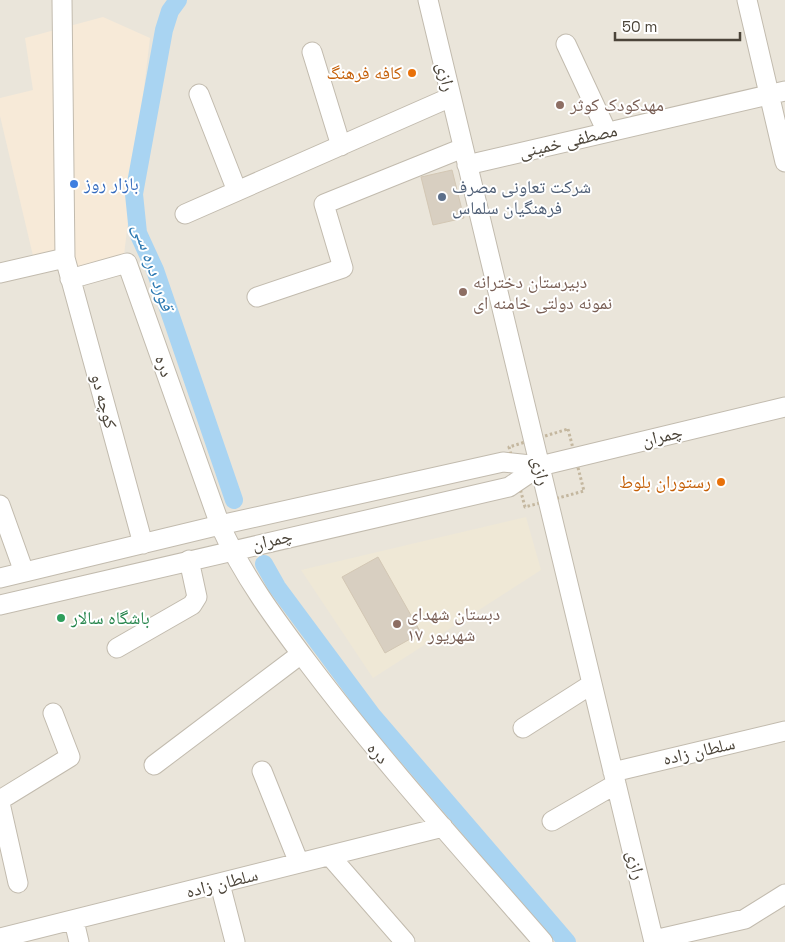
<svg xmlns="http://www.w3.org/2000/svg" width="785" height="942" font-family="'Space Grotesk','Noto Naskh Arabic',sans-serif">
<rect width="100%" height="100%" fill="#f6f3ec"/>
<path fill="#eae5da" d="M0,0H785V942H0Z"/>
<path fill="#f7ead8" d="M103,17L150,38L124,255L73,269L34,260L0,116V98L33,90L25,38Z"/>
<path fill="#efe8d6" d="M526,517L541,570L373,678L301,570Z"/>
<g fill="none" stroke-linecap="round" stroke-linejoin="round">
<path stroke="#a9d4f2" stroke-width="18" d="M178,0L170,11L164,30L134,194L138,233L155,270L234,500
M264,564L277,587L372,715L567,942"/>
</g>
<path fill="#d8cfc1" stroke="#d3c7b4" d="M452,170L464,218L433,225L421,177Z
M378,557L421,633L385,653L342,577Z"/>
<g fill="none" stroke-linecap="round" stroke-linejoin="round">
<g stroke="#c2bbae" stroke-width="21">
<path id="minor" d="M62,0L65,258L143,544
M428,0L654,942
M747,0L785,162
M566,44L607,132
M312,52L341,146
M199,94L237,191
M467,165L785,91
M185,214L451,97
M0,273L65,258
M70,279L127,263L220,525C243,576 275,619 308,663C381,760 463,850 543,942
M257,297L343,268L324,204L463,148
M0,505L24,572
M0,578L220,525L503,462L540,466L785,407
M0,605L509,487L540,466
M117,648L192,605L197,597L189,560
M523,728L592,684
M154,765L301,654
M262,771L299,863
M613,772L785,731
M0,800L70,757L53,713
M0,803L18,883
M552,821L616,784
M330,856L405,942
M220,884L235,942
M74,921L79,942
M0,938L443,827
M654,940L745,919L785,894"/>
</g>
<path stroke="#c4b79f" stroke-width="3" stroke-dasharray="2.5 2.5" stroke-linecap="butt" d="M568,429L584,491L525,507L509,447Z"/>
<use href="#minor" stroke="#fff" stroke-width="19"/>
</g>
<g fill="#e8710a" stroke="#fff" stroke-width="2">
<circle cx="412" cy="73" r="5"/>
<circle cx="721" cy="482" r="5"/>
</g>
<g fill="#8d6e63" stroke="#fff" stroke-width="2">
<circle cx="560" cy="105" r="5"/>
<circle cx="463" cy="292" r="5"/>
<circle cx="397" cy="624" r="5"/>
</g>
<circle fill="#3f7fe0" stroke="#fff" stroke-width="2" cx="74" cy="184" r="5"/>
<circle fill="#5c6f8a" stroke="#fff" stroke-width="2" cx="442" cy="197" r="5"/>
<circle fill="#2e9e5b" stroke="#fff" stroke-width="2" cx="61" cy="618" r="5"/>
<g text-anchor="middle" stroke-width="4" stroke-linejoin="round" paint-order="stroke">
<g font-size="18" fill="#c56008" stroke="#fff" text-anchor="end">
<text x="402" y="79">کافه فرهنگ</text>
<text x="711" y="488">رستوران بلوط</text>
</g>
<g font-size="18" fill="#4b4439" stroke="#fff">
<text transform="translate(446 77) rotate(77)" y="6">رازی</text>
<text transform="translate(568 141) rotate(-13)" y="6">مصطفی خمینی</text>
<text transform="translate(164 366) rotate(70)" y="6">دره</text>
<text transform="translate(104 401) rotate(75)" y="6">کوچه دو</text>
<text transform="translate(662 436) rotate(-13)" y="6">چمران</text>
<text transform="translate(541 471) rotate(77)" y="6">رازی</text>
<text transform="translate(272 540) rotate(-13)" y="6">چمران</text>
<text transform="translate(699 751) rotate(-13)" y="6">سلطان زاده</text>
<text transform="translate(378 753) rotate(49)" y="6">دره</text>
<text transform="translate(636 865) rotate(76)" y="6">رازی</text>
<text transform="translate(222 883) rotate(-14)" y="6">سلطان زاده</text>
</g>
<g font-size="18" fill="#785e54" stroke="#fff" text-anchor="start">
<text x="570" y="111">مهدکودک کوثر</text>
<text x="473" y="288">دبیرستان دخترانه<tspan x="473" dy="21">نمونه دولتی خامنه ای</tspan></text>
<text x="407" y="620">دبستان شهدای<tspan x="407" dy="21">۱۷ شهریور</tspan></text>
</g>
<g font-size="18" fill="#366cbe" stroke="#fff" text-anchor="start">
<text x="84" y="190">بازار روز</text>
</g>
<g font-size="18" fill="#4e5e75" stroke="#fff" text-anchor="start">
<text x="452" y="193">شرکت تعاونی مصرف<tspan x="452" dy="21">فرهنگیان سلماس</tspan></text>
</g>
<g font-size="18" fill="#27864d" stroke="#fff" text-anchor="start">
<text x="71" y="624">باشگاه سالار</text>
</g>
<g font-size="19" font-style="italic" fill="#2e7ab2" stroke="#fff">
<text transform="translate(154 267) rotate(71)" y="7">قورد دره سی</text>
</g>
</g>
<path d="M615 32v8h125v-8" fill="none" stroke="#4b4439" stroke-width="2.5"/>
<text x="622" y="32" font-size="15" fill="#4b4439" stroke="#ffffff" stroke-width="4" paint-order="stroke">50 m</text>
</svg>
